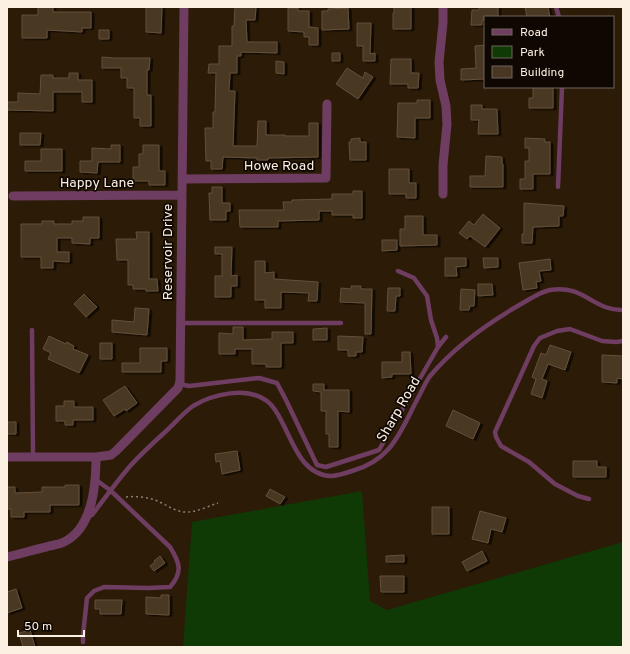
<svg xmlns="http://www.w3.org/2000/svg" width="630" height="654" font-family="Overpass,sans-serif">
<defs>
<filter id="shadow"><feDropShadow dx="3" dy="1.5" stdDeviation="0" flood-color="#0009"/></filter>
</defs>
<rect width="100%" height="100%" fill="#2c1b06"/>
<path fill="#0f3a05" d="M362,491L370,601L387,610L623,542V647H183L192,522Z"/>
<path fill="#4a3723" stroke="#64503b" filter="url(#shadow)" d="M38,7H53V12H91V28H82V32L47,30V38H22V15H38Z
M146,7H162L161,33L146,32Z
M235,7H256L255,20H246L247,42H277V53L241,52V56H237V73H230L229,91H235L233,146H257L258,121H266V135H285V136H309V123H318V157L268,158V160H257V158L223,157L222,169H211V161H206L205,128H213V112H215L216,73H208L209,64H219V46H232V26H234Z
M394,7H411V29H393V13H394Z
M479,7H498V17H485V20H482V25H471L472,10H479Z
M525,7H548L550,17H527Z
M288,8H298V11H309V27L318,28V45H309V37H304V32L288,31Z
M348,8L349,29L322,30V11H328V9Z
M357,23H371L370,54L375,53V61H363V46H357Z
M99,30H109V39H99Z
M485,45V79L461,80V69L476,68L475,46Z
M332,53H340V61H332Z
M102,57L114,58H150L149,70H147V95H151V126H140V118H134V88H127V78H121V68H102Z
M391,59H411V73H419L418,88H408V84H390Z
M276,61L284,62V74L276,73Z
M347,68L363,78L365,72L373,77L358,99L336,84Z
M69,73H78V80H92V102H82V92H53V111L7,110V102H18V93L40,94L41,75H53V78H69Z
M533,87H553V108H529V98H533Z
M417,100H430V118H415V138L397,137L398,103H417Z
M471,105H482V109H497L498,134H478L479,120H471Z
M20,133H41L40,145H20Z
M360,138V142H366V160H350L349,142H351V139Z
M525,138L545,139V142H550V174H533V189H520V179H525V161H529V148H525Z
M111,145H120V162H98L97,173L80,172V161H92V148L111,149Z
M143,145H159V171H165V185H149V181H133V167H139V154H143Z
M41,149H62V171H25V161H41Z
M486,156L502,157V163L503,164V187H470V176H485Z
M389,169H409V183H416V198H406V194H389Z
M212,187H222V203H230V211H226V220H210L209,193H212Z
M353,191H362V218H353V215H332V211H319V220L278,221V227H240L239,210H284L283,202H292V200L332,199V194H353Z
M524,203L564,206L563,216H559V226L533,227L532,243H522V234H524Z
M483,214L500,228L485,247L470,236L467,239L459,233L469,221L474,225Z
M405,216H423V235H437V245L400,246V229H405Z
M83,217H99V238H90V244L72,243V238H57V252H69V262L53,261V268H41V257H21V224H42V221H54V224H72V221H83Z
M136,232H149V279H157L158,291H146V289H133V285H128V260H117L116,239H137Z
M382,240H397V250L382,251Z
M215,247H232L231,276L237,275V286H231V297H215V276H222V254H215Z
M445,258H466V266L456,267L457,276H445Z
M483,258H498V267L484,268Z
M550,259L551,270L539,271L541,281L536,282L537,288L523,290L519,263Z
M255,261H265V273L274,272V279L318,282L317,301H308L309,293L281,292V308H265V300H255Z
M478,284H492L493,295L478,296Z
M351,286H361V289H372L371,334H365V303L340,302L341,288L351,289Z
M388,288H400V296H396L395,311H387Z
M461,289L475,290L474,306H470L469,310H460Z
M84,294L97,307L86,317L74,304Z
M135,308L149,309L147,335L112,332V320L134,322Z
M233,327H243V340L272,339V332H293V343H281V367H266V364H252V349H235V354H219V333L233,334Z
M327,328V340H313V329Z
M49,336L66,344L67,342L74,346L73,349L88,355L79,373L48,359L51,353L43,349Z
M338,336L363,337L362,352H356V356H348V350H338Z
M100,343H112V359H100Z
M550,345L571,352L565,370L548,364L542,379L547,381L542,398L531,394L536,379L532,377L541,353L546,355Z
M140,348H167V361H161V372H122V363H140Z
M402,352H410L411,374H392V377L382,378V362H402Z
M602,355L623,356V379L617,378V383L602,382Z
M313,384H324V390H349V412L338,411V447H329V434H326V411H321V392L313,391Z
M125,386L137,403L126,411L125,409L114,416L103,400Z
M64,401H74V407H93V420H73V425H65V421H56V406H64Z
M453,410L480,423L473,439L446,426Z
M7,422H16V434H7Z
M237,451L240,470L222,474L220,461L216,462L215,454Z
M573,461H597V467H606V477H573Z
M65,485H79V505H50V512H24V517H11V509H7V487H15V493L42,492V487H65Z
M270,489L285,497L280,504L266,496Z
M432,507H449V534H432Z
M480,511L506,518L502,532L491,529L488,543L472,539Z
M482,551L487,561L467,571L462,562Z
M404,555V562H386V556Z
M160,556L165,563L154,571L150,566L155,562L154,561Z
M380,576H404V592H381Z
M16,589L22,608L7,613V592Z
M161,595H169V615L146,614V597L161,598Z
M95,600H122L121,614H100V609H95Z
M30,630L35,647H23L19,633Z"/>
<g fill="none" stroke-linecap="round" stroke-linejoin="round">
<path stroke="#8e7f6e" stroke-width="1.5" stroke-dasharray="2 3" stroke-linecap="butt" d="M126,497C135,496 144,497 152,499C163,502 173,511 184,512C196,513 208,506 218,503"/>
<path stroke="#6e3d61" stroke-width="4.5" d="M556,7L559,17
M558,187L562,87
M181,323H341
M32,330L33,457
M438,347L446,337
M179,384L189,386L259,378L277,383L286,400L317,465L326,467L379,450L438,347L437,338L431,320L427,296L414,278L398,271
M589,499L578,496L555,484L529,462L501,446L496,437L495,432L534,346L540,338L557,331L570,329L602,341L616,342L623,341
M87,517L92,515C105,498 117,481 131,465C142,453 153,443 164,433C174,424 183,413 193,406C213,394 247,386 267,401C275,407 279,416 283,424C294,445 303,475 331,476C337,476 346,473 352,471C392,460 400,432 418,398C422,391 425,383 430,376C455,346 488,323 521,304C530,299 540,292 550,290C584,284 593,311 623,310
M83,642V635L87,598L94,591L104,587L148,588L170,587C183,572 180,563 170,547L110,490L96,480"/>
<path stroke="#6e3d61" stroke-width="9" d="M443,7V23L439,62L440,80L446,106L447,124L443,165V194
M182,179L326,178L327,104
M13,196L181,195
M7,457H96L111,455L116,451L173,393L178,388L180,381L184,7
M7,557C20,554 33,550 46,547C52,545 58,545 64,542C93,528 96,485 96,457"/>
</g>
<g text-anchor="middle" stroke-width="3.5" stroke-linejoin="round" paint-order="stroke">
<g font-size="14" fill="#fcf0e3" stroke="#0f0702">
<text x="279" y="170">Howe Road</text>
<text x="97" y="187">Happy Lane</text>
<text transform="translate(167 252) rotate(-90)" y="5">Reservoir Drive</text>
<text transform="translate(398 409) rotate(-60)" y="5">Sharp Road</text>
</g>
</g>
<rect width="630" height="654" fill="none" stroke="#fcf0e3" stroke-width="16"/>
<rect x="484" y="16" width="130" height="72" fill="#0f0702" stroke="#6e645c"/>
<rect x="492" y="29" width="20" height="6" fill="#6e3d61" stroke="#6e645c"/>
<text x="520" y="36" font-size="12" fill="#fcf0e3">Road</text>
<rect x="492" y="46" width="20" height="12" fill="#0f3a05" stroke="#6e645c"/>
<text x="520" y="56" font-size="12" fill="#fcf0e3">Park</text>
<rect x="492" y="66" width="20" height="12" fill="#4a3723" stroke="#6e645c"/>
<text x="520" y="76" font-size="12" fill="#fcf0e3">Building</text>
<path d="M18 630v6h66v-6" fill="none" stroke="#fcf0e3" stroke-width="2"/>
<text x="24" y="630" font-size="12" fill="#fcf0e3" stroke="#0f0702" stroke-width="3" paint-order="stroke">50 m</text>
</svg>
